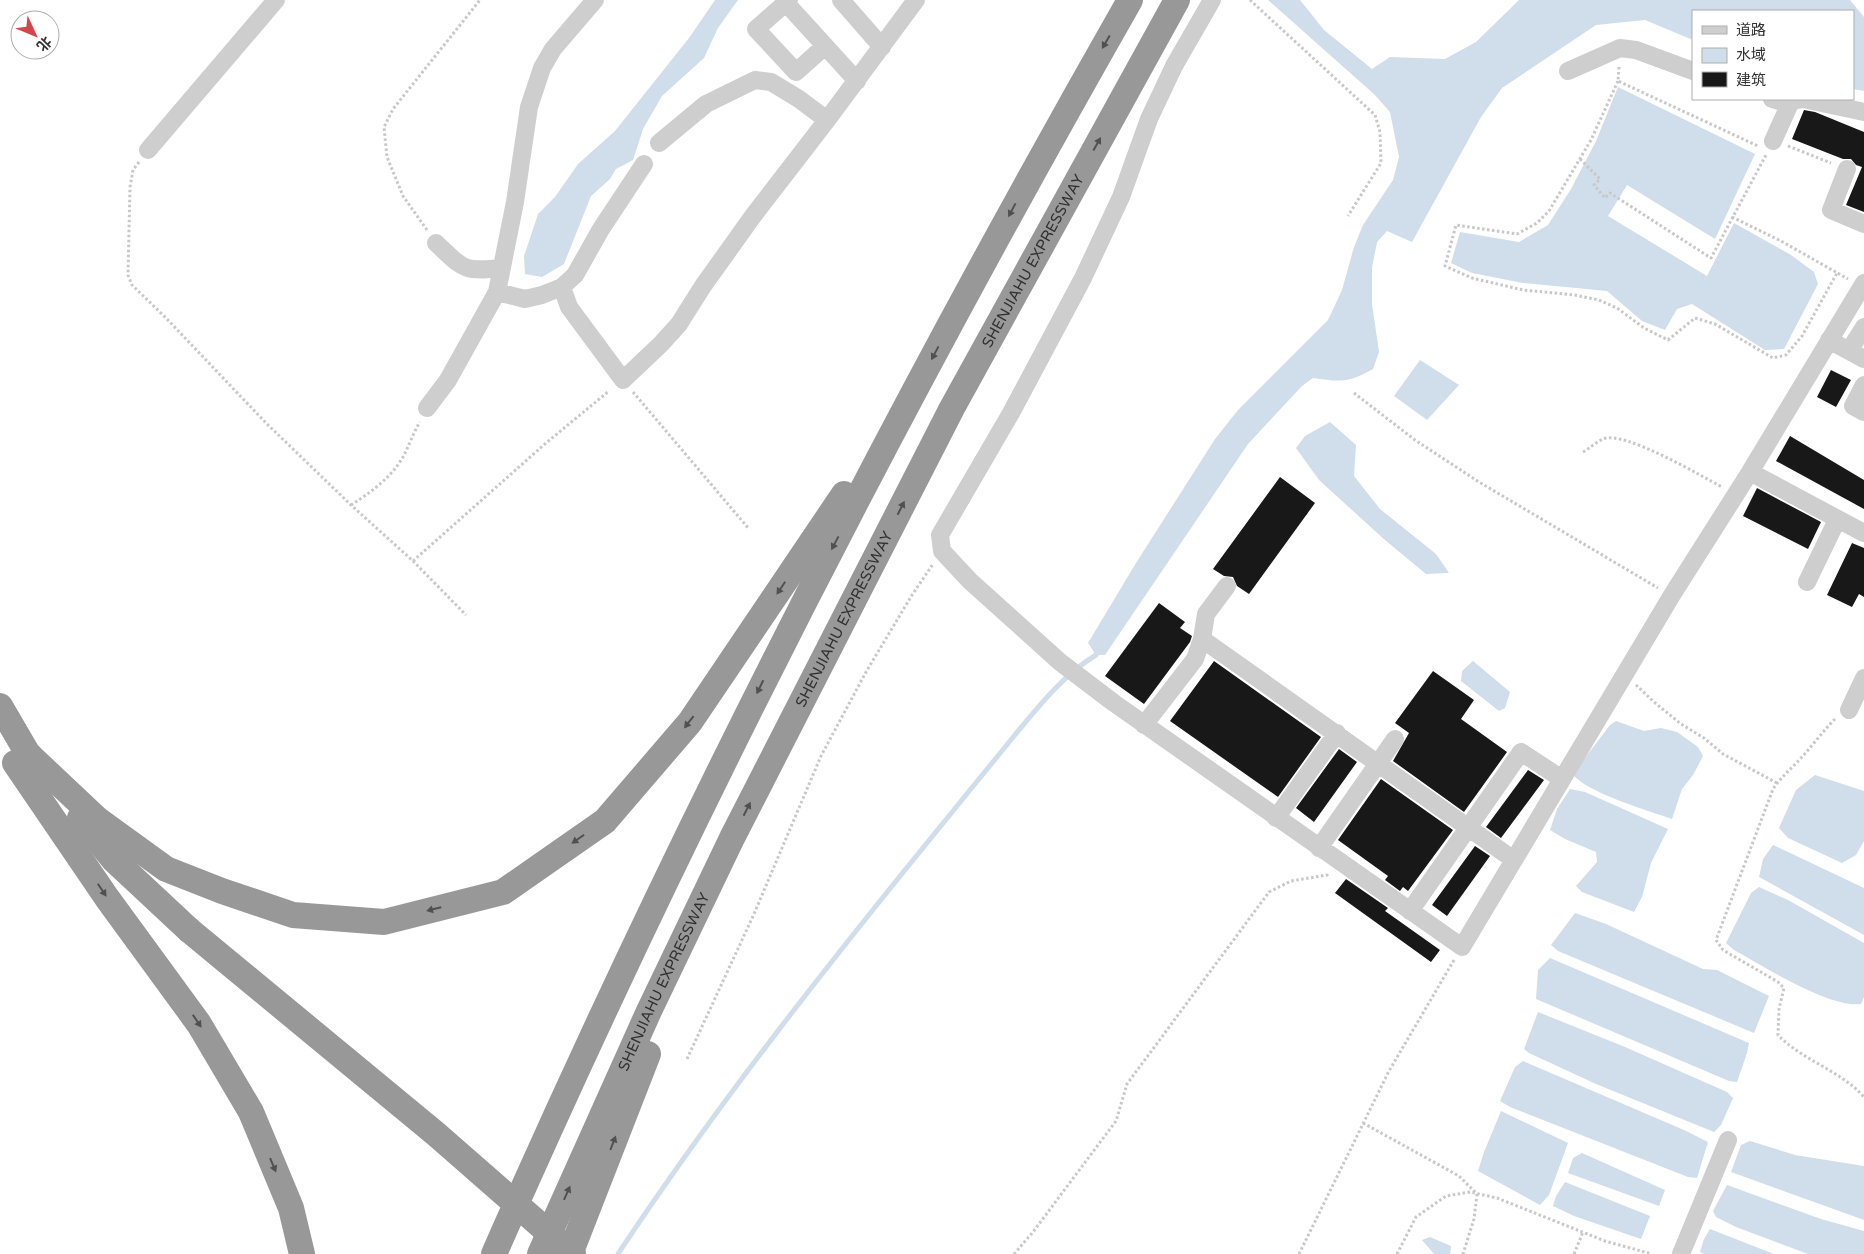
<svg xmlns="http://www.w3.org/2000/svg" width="1864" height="1254" font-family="'Varela Round','Noto Sans SC',sans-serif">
<rect width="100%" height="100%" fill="#fff"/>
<path fill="#cfdeea" d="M715,0H738L718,28L704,58L662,96L643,129L633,160L616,169L610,179L591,196L564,264L542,277L525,274L524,256L538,214L555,197L578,164L615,131L689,38Z
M1268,0H1300L1324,30L1372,69L1390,57L1445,59L1476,42L1519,0H1850L1864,17V91L1853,89V11H1693V40L1645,20L1596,25L1502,88L1481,117L1412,242L1387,231L1377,242L1372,268V304L1379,352L1373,369C1348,383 1341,382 1313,378L1302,386L1248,444L1105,655H1096L1088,643L1136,563L1215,439L1238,410L1328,320L1342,290L1354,247L1363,225L1393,180L1399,157L1390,112L1375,95Z
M1618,87L1755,154L1715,239L1627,185L1608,216L1707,276L1734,223L1791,255L1814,272L1818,284L1784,349L1765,350L1692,304L1677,309L1665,330L1642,321L1607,291L1523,283L1472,273L1451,263L1460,232L1519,242L1548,225L1571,189L1596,141Z
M1420,360L1459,385L1427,420L1394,396Z
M1330,422L1356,445L1354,476L1380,509L1436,554L1449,573L1426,574L1385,540L1319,480L1296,448L1305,436Z
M1473,661L1510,692L1505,708L1499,711L1461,681L1462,671Z
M1616,721L1644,731L1661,728L1677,732L1698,747L1703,756L1693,775L1682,789L1672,819C1646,810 1592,794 1574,776L1581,763L1610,725Z
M1815,775L1864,791V841L1856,855L1842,863L1788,838L1779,828L1796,790Z
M1570,789L1585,792L1668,829L1651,863L1642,897L1634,912L1582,892L1576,886L1597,862L1596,852L1565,839L1550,830L1557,809Z
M1773,845L1864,888V935L1759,877L1763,859Z
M1759,887L1788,900L1864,943V997L1861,1004C1829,1008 1763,966 1734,950L1726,943L1751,893Z
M1575,913L1606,924L1703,969L1717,970L1769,996L1754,1033L1558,951L1551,945Z
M1550,958L1749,1043L1747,1053L1737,1082L1729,1081L1536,999L1538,970Z
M1538,1012L1625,1047L1727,1092L1733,1098L1721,1125L1714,1132L1596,1084L1529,1053L1524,1049Z
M1523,1061L1684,1130L1708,1142L1697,1178L1688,1177L1510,1107L1500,1101L1515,1067Z
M1501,1111L1568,1143L1549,1195L1540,1205L1478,1171L1484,1152Z
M1750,1141L1795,1155L1864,1166V1220L1731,1172L1741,1145Z
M1582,1153L1665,1190L1659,1206L1568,1173L1573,1158Z
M1565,1182L1650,1216L1641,1239L1574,1216L1553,1206L1556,1196Z
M1727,1185L1821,1219L1864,1231V1254H1808L1736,1227L1716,1217L1713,1211Z
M1710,1229L1774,1254H1704L1700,1252L1704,1239Z
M1430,1237L1451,1246L1450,1254H1434L1422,1240Z"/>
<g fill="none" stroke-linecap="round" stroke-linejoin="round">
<path stroke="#cfdeea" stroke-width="5" d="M618,1254C720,1100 836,954 953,811C973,786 994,761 1014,736C1038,707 1063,675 1096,655L1099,650"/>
</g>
<path fill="#181818" d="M1804,110L1815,112L1864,132V212L1846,205L1862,167L1856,165L1851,159H1843L1792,139Z
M1831,370L1851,380L1836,407L1817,397Z
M1790,436L1864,480V509L1776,461Z
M1280,477L1315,503L1249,594L1237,586L1233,577L1224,576L1213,569Z
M1757,488L1821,522L1808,549L1743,516Z
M1852,543L1864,548V597L1859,594L1852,607L1827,595Z
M1159,603L1185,622L1180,628L1192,636L1190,642L1144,704L1105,676Z
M1214,661L1321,737L1278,797L1170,721Z
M1433,671L1474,700L1461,719L1507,752L1464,812L1393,761L1409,733L1395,723Z
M1339,749L1357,762L1314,822L1296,808Z
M1528,770L1544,780L1501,838L1486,827Z
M1381,779L1453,830L1408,891L1403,887L1400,891L1385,880L1388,876L1338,840Z
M1475,846L1490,856L1447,916L1432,905Z
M1346,879L1388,908L1385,911L1440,950L1431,962L1335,893Z"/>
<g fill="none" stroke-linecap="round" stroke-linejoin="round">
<path stroke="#c8c8c8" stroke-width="3" stroke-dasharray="2.5 2.5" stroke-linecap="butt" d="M1250,0L1375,115L1380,132L1381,163L1348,216
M1619,67L1618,81L1758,146
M1618,81L1591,140L1549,211L1537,223L1517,234L1456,225L1445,266L1472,278L1523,290L1575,295L1599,300L1617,308L1644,328L1668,340L1695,318L1715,324L1773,358L1786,355L1802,336L1837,273
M1788,146L1831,163
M1580,159L1600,179L1594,185L1605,198L1610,193L1711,258L1766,155
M139,162L133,170L130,187L128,275L132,285L166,318L266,423L351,505L413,561L466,615
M1732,217L1781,241L1848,279
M427,230L403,196L387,157L384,127L393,109L480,0
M633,392L749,529
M1354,393L1415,440L1479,482L1658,588
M1583,452C1590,448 1596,442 1603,439C1624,430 1701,476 1722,487
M351,505C370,493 391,478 403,457C409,446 413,433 420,422
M413,561L546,443L609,391
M1636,685L1654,702L1681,724L1704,738L1723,754L1777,783
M1835,719C1823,731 1813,745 1802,757C1792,768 1781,777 1773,789L1716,940L1723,950L1778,982L1784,988L1779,1009L1778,1035C1803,1061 1840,1070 1864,1097
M687,1059L754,914L821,756L866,672L912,595L933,564
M1363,1123L1459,1176L1477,1194L1474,1219L1463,1254
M1014,1254L1033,1232L1116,1121L1127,1084L1269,892L1291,881L1327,875L1328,873
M1299,1254L1389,1071L1454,960
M1397,1254L1416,1217L1446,1196L1470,1192L1497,1198L1605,1241L1652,1254
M1574,1254L1583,1232"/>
<path stroke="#cecece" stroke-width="18" d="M789,0L756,29L796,72L825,46
M841,0L882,47
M1212,0L1174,66L1149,119L1121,197L1083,278L1011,413L940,535L942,551L970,581L1060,662L1114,703L1462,947L1672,595L1750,472L1864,283
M786,3L857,81
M1568,71L1620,48L1636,50L1693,71
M1772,99L1782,102L1803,99L1864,112
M1773,141L1791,101
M659,143L706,104L755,80L771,82L799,99L827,120
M148,150L276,0
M1847,169L1831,210L1864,224
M436,243C464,269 462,272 502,268
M562,287L569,307L623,380L661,344L679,324L703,286L753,216L827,120L916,0
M497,292L525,299L542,295L562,287L575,275L601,229L644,164
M1829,340L1864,359
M1849,351L1864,327
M1864,385L1853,406L1864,412
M427,408L448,380L497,292L515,202L529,107L542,68L553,49L595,0
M1750,472L1864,533
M1807,582L1837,520
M1202,639L1514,860
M1849,710L1864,678
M1144,725L1195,659L1202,639L1206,614L1227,586
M1276,818L1337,733
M1319,848L1395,739
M1410,911L1521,752L1562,779
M1681,1254L1728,1140"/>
<g stroke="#989898" stroke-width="26">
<path d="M0,706L28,754L38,766"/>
<path d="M28,754L97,819L166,869L222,891L293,915L384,922L503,892L605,821L690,722L844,494"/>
<path d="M15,763L107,898L199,1024L251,1112L291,1208L302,1254"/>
<path d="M80,818L114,860L189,930"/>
<path d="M494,1254C683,824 898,407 1130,0"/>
<path id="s1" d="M540,1254L649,1011L732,838L952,408L1177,0"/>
<path d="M570,1254L648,1054"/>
</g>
<path stroke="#989898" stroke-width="26" d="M189,930L436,1134L573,1254"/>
</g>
<defs><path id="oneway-solid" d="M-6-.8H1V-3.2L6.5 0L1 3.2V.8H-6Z" transform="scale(1.25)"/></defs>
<g fill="#505050">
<use href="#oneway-solid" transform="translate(1106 42) rotate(120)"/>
<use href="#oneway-solid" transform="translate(1097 144) rotate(-61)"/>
<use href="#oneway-solid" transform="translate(1012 210) rotate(118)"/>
<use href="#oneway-solid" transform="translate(935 353) rotate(118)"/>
<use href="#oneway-solid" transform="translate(901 508) rotate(-63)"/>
<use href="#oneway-solid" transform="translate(835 543) rotate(118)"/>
<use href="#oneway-solid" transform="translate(781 588) rotate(124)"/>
<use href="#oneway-solid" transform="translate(760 687) rotate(116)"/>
<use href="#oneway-solid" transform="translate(689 722) rotate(128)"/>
<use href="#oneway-solid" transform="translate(747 809) rotate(-63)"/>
<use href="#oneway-solid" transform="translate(578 839) rotate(145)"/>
<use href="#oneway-solid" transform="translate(102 890) rotate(56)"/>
<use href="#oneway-solid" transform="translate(434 909) rotate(166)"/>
<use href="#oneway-solid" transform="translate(197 1021) rotate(56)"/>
<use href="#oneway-solid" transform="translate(613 1143) rotate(-69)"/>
<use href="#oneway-solid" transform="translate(273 1165) rotate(67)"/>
<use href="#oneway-solid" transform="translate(567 1193) rotate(-66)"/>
</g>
<g text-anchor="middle" stroke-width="5" stroke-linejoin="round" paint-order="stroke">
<g font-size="15" fill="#313131" stroke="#fff">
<text dy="5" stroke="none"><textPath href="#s1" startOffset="1109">SHENJIAHU EXPRESSWAY</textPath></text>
<text dy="5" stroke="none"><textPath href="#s1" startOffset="704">SHENJIAHU EXPRESSWAY</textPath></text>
<text dy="5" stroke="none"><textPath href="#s1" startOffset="299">SHENJIAHU EXPRESSWAY</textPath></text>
</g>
</g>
<rect x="1692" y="10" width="162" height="90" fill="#ffffff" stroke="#adadad"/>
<rect x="1702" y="26" width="25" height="8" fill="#cecece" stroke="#adadad"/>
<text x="1736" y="35" font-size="15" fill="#313131">道路</text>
<rect x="1702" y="48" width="25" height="15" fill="#cfdeea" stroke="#adadad"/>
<text x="1736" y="60" font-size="15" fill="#313131">水域</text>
<rect x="1702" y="72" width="25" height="15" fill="#181818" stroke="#adadad"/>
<text x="1736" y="85" font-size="15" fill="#313131">建筑</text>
<g transform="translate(35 35) rotate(134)"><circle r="24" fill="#ffffff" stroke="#adadad"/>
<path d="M0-4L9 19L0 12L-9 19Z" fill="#d4464c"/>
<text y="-8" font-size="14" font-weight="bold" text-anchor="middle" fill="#313131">北</text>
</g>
</svg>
